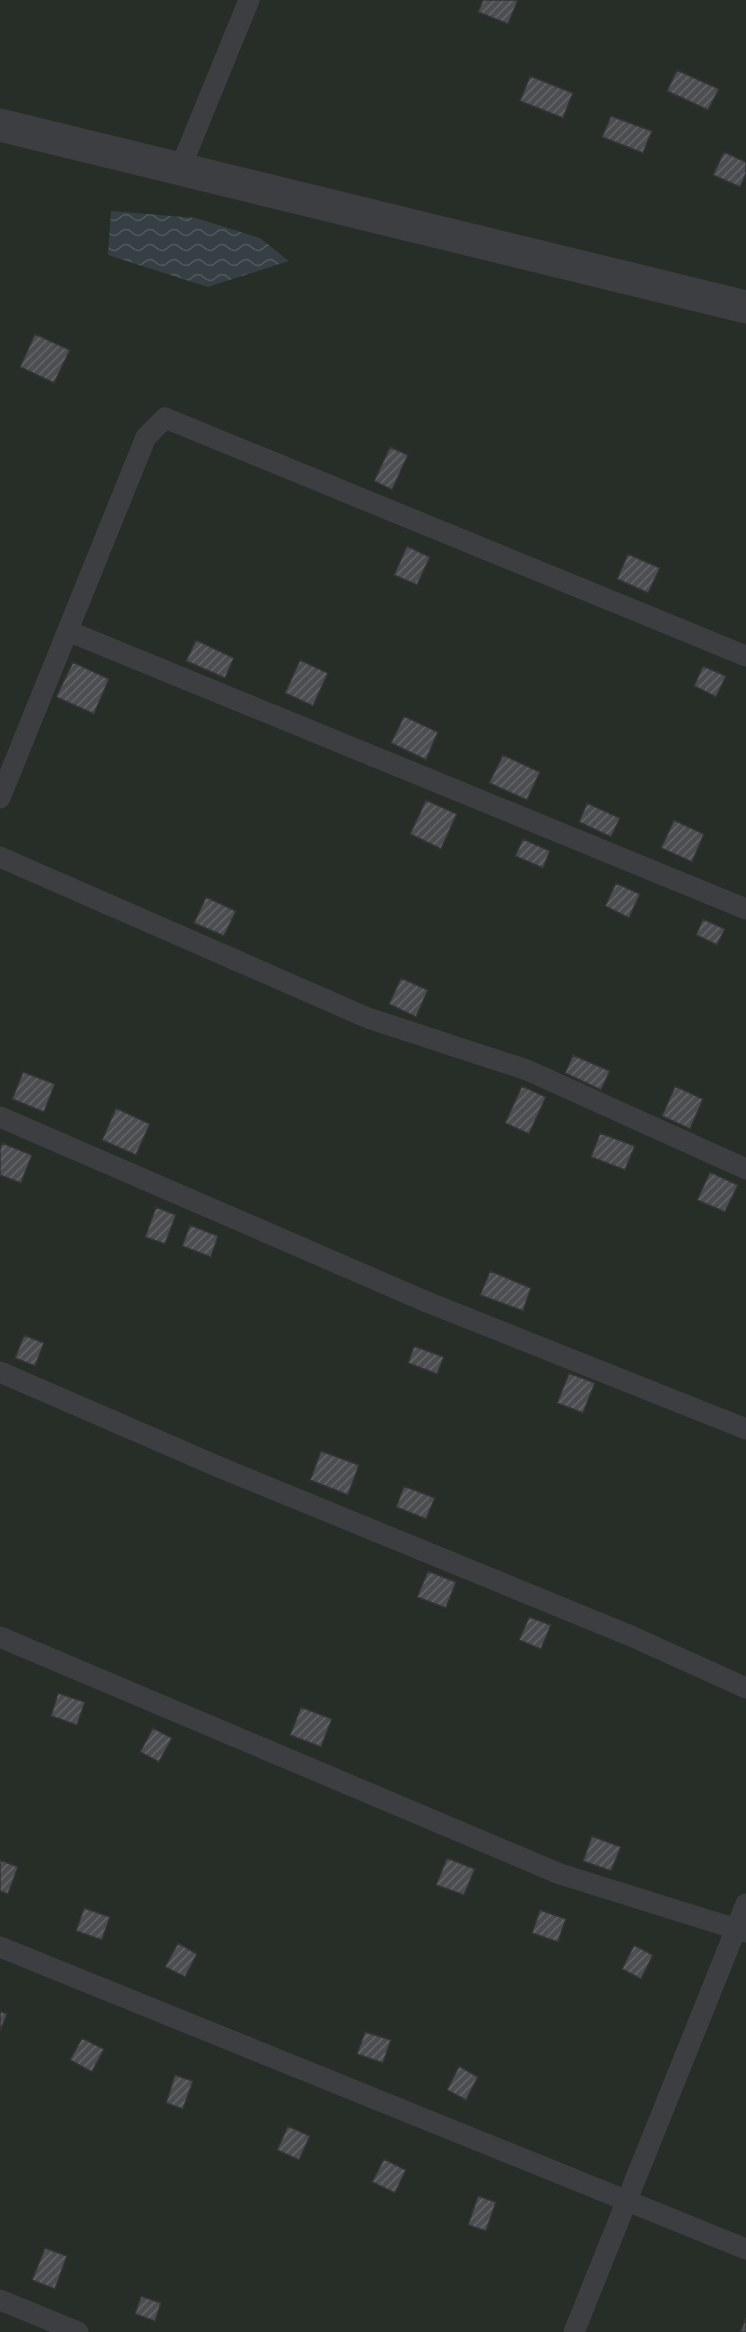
<svg xmlns="http://www.w3.org/2000/svg" width="746" height="2332" font-family="'Open Sans',sans-serif">
<defs>
<pattern id="water-waves" width="16" height="10" patternUnits="userSpaceOnUse" patternTransform="scale(1.5)"><rect width="16" height="10" fill="#364044"/><path d="M0 5q4-4 8 0t8 0" fill="none" stroke="#51595d"/></pattern>
<pattern id="building-hatch" width="6" height="6" patternUnits="userSpaceOnUse" patternTransform="scale(1.5)"><rect width="6" height="6" fill="#4c4e51"/><path d="M-1 1l2-2M0 6l6-6M5 7l2-2" fill="none" stroke="#636568"/></pattern>
</defs>
<rect width="100%" height="100%" fill="#1a1b1c"/>
<path fill="#272e27" d="M0,0H746V2332H0Z"/>
<path fill="url(#water-waves)" d="M111,211L196,218L260,238L289,261L208,287L108,255Z"/>
<path fill="url(#building-hatch)" stroke="#353538" stroke-width="1.5" d="M483,0H518L508,24L478,12Z
M677,70L719,89L708,110L667,91Z
M530,76L573,93L563,118L520,101Z
M611,116L652,131L643,153L602,137Z
M724,152L746,162V174L740,187L713,175Z
M35,334L70,350L54,383L20,367Z
M390,447L408,455L392,490L374,481Z
M407,546L430,557L417,585L394,575Z
M628,554L660,568L648,593L617,579Z
M196,640L234,658L225,678L186,661Z
M300,660L328,673L313,706L285,693Z
M73,662L109,679L94,714L56,697Z
M703,666L726,676L716,697L694,686Z
M404,716L438,732L426,760L391,743Z
M503,755L540,772L527,800L489,783Z
M426,800L457,814L441,849L410,834Z
M587,803L620,818L611,837L579,822Z
M674,820L704,834L692,862L661,848Z
M523,839L550,851L543,868L515,856Z
M616,883L640,894L629,918L605,906Z
M206,897L236,911L224,936L194,923Z
M703,919L725,929L717,945L696,935Z
M401,978L428,990L416,1017L389,1004Z
M573,1055L610,1071L601,1090L565,1073Z
M23,1072L55,1084L44,1112L12,1099Z
M522,1086L546,1097L529,1134L505,1123Z
M675,1086L703,1099L690,1129L662,1116Z
M116,1108L150,1124L136,1155L102,1140Z
M600,1133L635,1146L625,1170L591,1157Z
M2,1143L32,1155L21,1183L0,1175V1149Z
M710,1172L738,1185L725,1212L697,1200Z
M156,1207L176,1215L165,1244L145,1237Z
M190,1225L218,1236L211,1257L182,1246Z
M490,1271L531,1288L523,1311L480,1295Z
M24,1335L44,1343L35,1366L15,1358Z
M414,1346L444,1357L437,1374L408,1363Z
M569,1373L595,1383L583,1413L557,1403Z
M321,1451L359,1465L348,1495L310,1480Z
M404,1486L435,1498L426,1519L396,1507Z
M428,1571L456,1582L446,1608L417,1597Z
M529,1617L551,1625L541,1649L519,1640Z
M58,1693L85,1702L77,1725L51,1716Z
M301,1707L332,1719L321,1747L290,1735Z
M153,1728L172,1738L159,1762L140,1752Z
M592,1836L621,1847L611,1871L583,1861Z
M447,1858L475,1869L464,1895L436,1885Z
M0,1860L18,1867L8,1894L0,1891Z
M84,1908L110,1917L102,1940L76,1931Z
M540,1910L566,1919L558,1942L532,1933Z
M178,1943L197,1954L185,1977L165,1967Z
M634,1945L653,1955L641,1979L622,1969Z
M0,2011L7,2014L0,2031Z
M365,2032L391,2040L383,2063L357,2054Z
M82,2038L104,2049L92,2072L70,2060Z
M459,2066L478,2077L466,2100L447,2090Z
M175,2075L193,2081L183,2109L166,2103Z
M288,2126L310,2136L299,2160L277,2150Z
M384,2159L406,2170L395,2193L372,2182Z
M478,2196L496,2202L486,2231L468,2225Z
M45,2248L67,2256L55,2289L32,2280Z
M141,2296L161,2303L155,2321L135,2314Z
M746,2318V2332H740Z"/>
<g fill="none" stroke-linecap="round" stroke-linejoin="round">
<path stroke="#3c3e41" stroke-width="21" d="M180,169L249,0
M68,631L746,909
M0,798L146,437L165,418L746,656
M0,857L368,1018L527,1070L746,1169
M0,1117L427,1302L746,1429
M0,1372L219,1467L631,1636L746,1688
M0,1637L560,1874L746,1932
M0,1947L746,2249
M0,2300L78,2332
M574,2332L746,1904"/>
<path stroke="#3c3e41" stroke-width="33" d="M0,125L746,307"/>
</g>
</svg>
